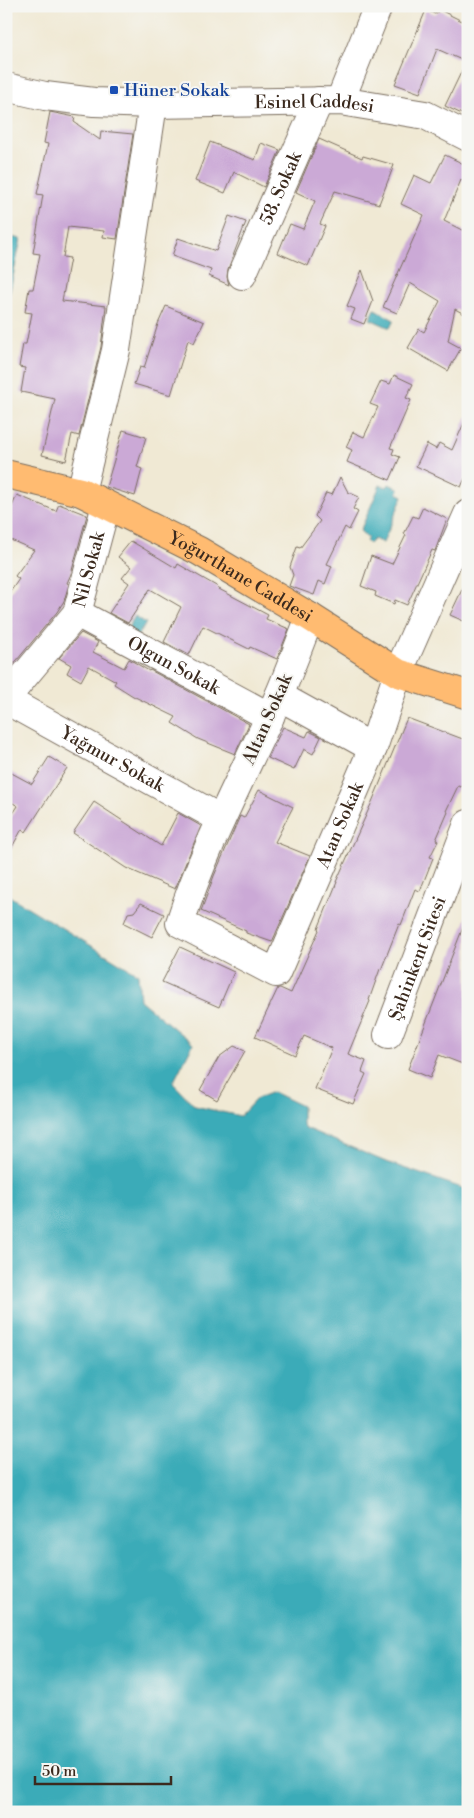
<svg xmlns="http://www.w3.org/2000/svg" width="474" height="1818" font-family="'Libre Bodoni',serif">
<rect width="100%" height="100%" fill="#f6f6f2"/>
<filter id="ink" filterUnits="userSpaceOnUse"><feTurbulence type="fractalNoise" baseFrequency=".02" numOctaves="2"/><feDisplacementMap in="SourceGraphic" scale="10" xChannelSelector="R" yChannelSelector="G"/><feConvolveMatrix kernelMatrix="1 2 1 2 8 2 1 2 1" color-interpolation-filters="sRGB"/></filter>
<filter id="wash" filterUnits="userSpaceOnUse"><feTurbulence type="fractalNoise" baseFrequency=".0096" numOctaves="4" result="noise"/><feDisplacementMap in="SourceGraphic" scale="20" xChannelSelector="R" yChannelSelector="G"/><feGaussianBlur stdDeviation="1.12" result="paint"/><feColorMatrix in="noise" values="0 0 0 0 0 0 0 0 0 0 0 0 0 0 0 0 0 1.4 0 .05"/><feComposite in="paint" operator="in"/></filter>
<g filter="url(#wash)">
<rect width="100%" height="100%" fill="#f0e9d4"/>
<path fill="#3babb8" stroke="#3b6a6b" d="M6,236L21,239L6,309Z
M375,309L394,320L390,328L370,319Z
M389,484L399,489L397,493L403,496L383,543L374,539L369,544L366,541L368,538L360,531L380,485L387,487Z
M135,616L146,623L136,638L126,631Z
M6,894L138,974L140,1000L193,1044L173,1083L195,1106L240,1116L257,1098L273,1092L302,1106V1124L305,1128L386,1162L468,1190V1812H6Z"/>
<g id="blocks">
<path fill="#cba9d6" d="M426,10L435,14L440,10L468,24V117L445,106L466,62L437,49L420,93L395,84Z
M50,112L75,117L74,122L100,140L101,131L133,134L117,239L103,237L104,231L68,227L63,257L70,258L62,301L106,306L101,347L79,436L72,434L66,461L42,455L55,399L21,392L25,368L19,367L23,344H26L32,313L25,312L29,289H33L40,254L33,253L43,195L37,194L48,144L44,143Z
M319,139L362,158L363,156L394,165L379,204L335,191L320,224L325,226L308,266L278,253L290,224L303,229L315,201L296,192Z
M210,142L255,160L261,143L280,150L264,187L234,172L225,193L195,181Z
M445,155L468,166V183L461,180L444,221L468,233V316L455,309L448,341L461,348L448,371L408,348L419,329L424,332L440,301L410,283L397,313L383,307L424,215L401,204L414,175L431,183Z
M229,216L246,222L228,269L227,277L229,285L209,276L211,270L172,256L178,238L216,251Z
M362,270L373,301L364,324L351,319L355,309L347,306Z
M166,306L204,322L194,343L188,340L171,395L134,384L140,367L144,368L158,324Z
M394,375L413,384L406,398L411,400L390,448L394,449L392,454L400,457L390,480L347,462L352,450L346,447L353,432L364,437L378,407L370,404L381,381L390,384Z
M468,414V472L461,487L416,466L427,444L436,449L439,443L452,450Z
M123,430L146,437L137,467L142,469L135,496L106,487Z
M340,477L348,492L359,497L353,509L358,512L349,530L345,527L327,564L332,566L325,584L319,581L314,595L289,586L293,575L290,567L297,547L300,548L320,521L315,516L326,493L332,495Z
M17,495L56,511L59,504L87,515L71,574L67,583L69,584L64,601L57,612L7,672L6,598L19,579L15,576L34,550L6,538V520Z
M423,507L447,519L435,551L432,550L407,605L395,600L394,604L375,596L376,592L361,586L371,556L392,564L406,535L404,534L413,516L418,518Z
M131,541L176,568L178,564L218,587L217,588L268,615L266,619L289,629L277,659L250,647L249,649L203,626L189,655L164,642L181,607L150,589L128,623L109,613L129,583L122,578L131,567L118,557Z
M468,577V623L450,615Z
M81,633L98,642L93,652L124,668L129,659L149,671L150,670L249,724L235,754L198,739L172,723L176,717L133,696L114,684L116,681L89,666L81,681L67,673L71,665L59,658Z
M407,718L468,741V772L461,787L458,786L446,811L448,812L436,840L438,841L430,857L433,858L420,891L415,889L401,925L399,924L381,970L380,969L369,1000L370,1001L348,1054L366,1061L362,1072L366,1074L353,1104L315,1089L332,1048L304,1036L295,1055L255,1037L278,988H280L291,993L319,930L318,929L337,882H336L372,802Z
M283,727L306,737L309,731L321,737L313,754L304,749L294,770L268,758Z
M49,757L67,768L26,832L22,829L6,858V824L18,806L6,799V770L32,784Z
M259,790L293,807L275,842L310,856L272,942L246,933V931L201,911L214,876L240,816L244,818Z
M94,802L161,846L178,813L201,826L175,889L126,868L73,833Z
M141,903L164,914L152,937L124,923L128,913L134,912Z
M467,917L468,1066L439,1055L430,1078L408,1069Z
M180,947L234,972L219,1007L162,982Z
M234,1046L245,1051L217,1100L200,1090L219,1057Z"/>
</g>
</g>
<g filter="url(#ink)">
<use href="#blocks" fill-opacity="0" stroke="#7a6d5e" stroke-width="1"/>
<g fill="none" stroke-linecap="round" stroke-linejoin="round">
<g stroke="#7a6d5e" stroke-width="30">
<g id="minor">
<path id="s1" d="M6,87L45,96L94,102L153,104L340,101L425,115L468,137"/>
<path d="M340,101L378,6"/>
<path id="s2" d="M242,275L319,101"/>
<path d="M81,492L116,350L153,104"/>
<path id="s3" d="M77,613L270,717"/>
<path id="s4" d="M310,617C297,650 285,684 270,716C238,785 203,851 180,923L276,973L373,748L398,673L468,514"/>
<path d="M279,696L373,748"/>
<path id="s5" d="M6,698L77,613L106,505"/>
<path id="s6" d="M6,700L221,819"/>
<path id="s7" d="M388,1035L468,824"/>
</g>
</g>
<g stroke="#7a6d5e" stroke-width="30">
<g id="major">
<path id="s8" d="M6,474L81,492L199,551L310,617L398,673L468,695"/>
</g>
</g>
<use href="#minor" stroke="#fff" stroke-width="28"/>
<use href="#major" stroke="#ffbb71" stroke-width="28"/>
</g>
</g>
<rect fill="#1a4fb4" stroke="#f6f6f2" stroke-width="2" x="109" y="85" width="10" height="10" rx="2.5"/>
<g text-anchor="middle" stroke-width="4" stroke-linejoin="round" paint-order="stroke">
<g font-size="18" fill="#164399" stroke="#f6f6f2" text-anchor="start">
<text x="124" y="96">Hüner Sokak</text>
</g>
<g font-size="18" fill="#3b2a1e" stroke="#f6f6f2">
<text dy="6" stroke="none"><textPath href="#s1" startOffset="310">Esinel Caddesi</textPath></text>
<text dy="6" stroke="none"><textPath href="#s2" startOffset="95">58. Sokak</textPath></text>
<text dy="6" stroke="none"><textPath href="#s5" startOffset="156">Nil Sokak</textPath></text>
<text dy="6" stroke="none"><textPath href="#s8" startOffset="258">Yoğurthane Caddesi</textPath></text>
<text dy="6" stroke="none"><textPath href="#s3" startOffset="110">Olgun Sokak</textPath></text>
<text transform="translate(267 719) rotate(-66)" y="6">Altan Sokak</text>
<text dy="6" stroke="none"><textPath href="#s6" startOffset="122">Yağmur Sokak</textPath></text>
<text dy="6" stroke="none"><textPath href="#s4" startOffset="602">Atan Sokak</textPath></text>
<text dy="6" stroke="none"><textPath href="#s7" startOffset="82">Şahinkent Sitesi</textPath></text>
</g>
</g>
<rect width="474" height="1818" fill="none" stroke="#f6f6f2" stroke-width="25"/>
<path d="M35 1776v8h136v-8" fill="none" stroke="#3b2a1e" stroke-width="2.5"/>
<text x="42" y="1776" font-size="15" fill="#3b2a1e" stroke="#f6f6f2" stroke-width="4" paint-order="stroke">50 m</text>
</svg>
